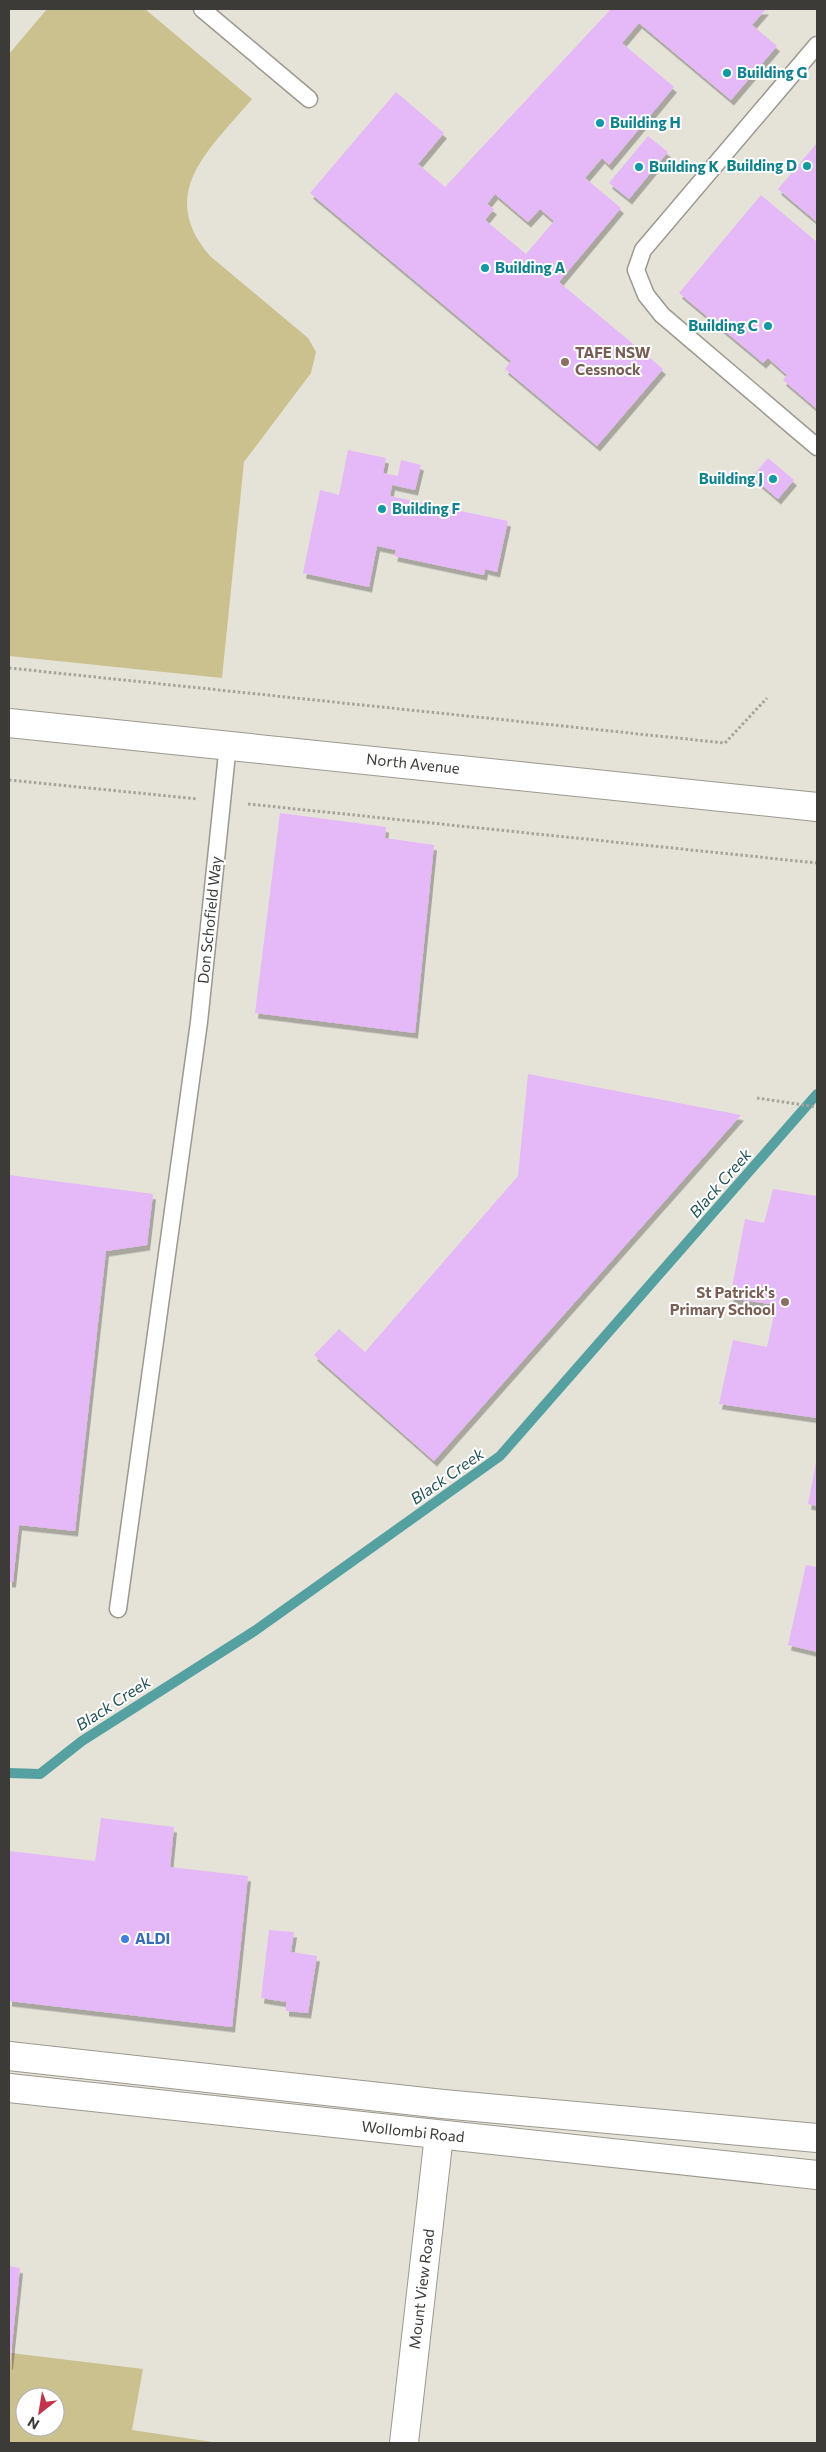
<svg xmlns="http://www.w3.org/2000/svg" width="826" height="2452" font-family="Commissioner,sans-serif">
<defs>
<filter id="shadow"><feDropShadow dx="3" dy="5.5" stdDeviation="0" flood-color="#0004"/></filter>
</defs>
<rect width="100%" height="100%" fill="#e5e3d8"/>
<path fill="#cac18f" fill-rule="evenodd" d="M47,9H145L252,99C211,148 155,193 210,256L308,338L316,352L311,373L244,462L222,678L9,656V54Z
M11,2353L143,2369L132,2430L219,2443H9V2373ZM25,2397H55V2427H25Z"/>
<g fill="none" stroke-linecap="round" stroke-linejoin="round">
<path stroke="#55a0a1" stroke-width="10" d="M9,1773L40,1774L82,1741L256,1630L500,1456L817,1094"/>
</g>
<path fill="#e5b8f7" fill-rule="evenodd" filter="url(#shadow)" d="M611,9H766L752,25L777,46L731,100L639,23L622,43L674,87L609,165L602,158L585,178L621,208L559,282L663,369L597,446L505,369L511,361L310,193L396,92L444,133L418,164L445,187ZM495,194L528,222L540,209L554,221L526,254L485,220L494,209L487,204Z
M648,136L668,152L629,199L609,183Z
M817,143V222L778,189Z
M761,195L817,242V409L783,380L787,375L768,358L763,363L679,293Z
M348,450L386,458L383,473L398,476L401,460L421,465L415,490L392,485L390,496L508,521L497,572L485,569L484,575L394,556L396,550L377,546L369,587L303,573L320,490L339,495Z
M768,458L794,480L778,499L752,477Z
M280,813L386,827L385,838L434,845L415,1033L255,1013Z
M528,1074L741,1115L434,1461L314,1355L339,1329L365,1352L518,1176Z
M9,1175L153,1194L147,1245L106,1251L75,1531L19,1525L13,1582H9Z
M773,1189L817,1196V1418L719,1404L733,1340L767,1347L776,1305L730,1298L745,1219L764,1223Z
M816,1462H817V1506L808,1504Z
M806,1565L817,1567V1652L788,1645Z
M101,1818L174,1827L170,1867L248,1876L232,2027L9,2001V1851L95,1861Z
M269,1930L294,1932L291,1952L317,1956L308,2013L286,2011V2002L261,1998Z
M9,2266L20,2268L10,2364H9Z"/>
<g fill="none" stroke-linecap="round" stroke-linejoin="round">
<g stroke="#9b998f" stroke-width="19">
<path id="lane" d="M202,9L309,99
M817,45L643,250L636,270L646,295L662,315L817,447
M118,1609L199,1022L228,744"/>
</g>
<g stroke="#9b998f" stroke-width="30">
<path id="street" d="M9,723L817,807"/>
</g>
<g stroke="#9b998f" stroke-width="30">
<path id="secondary" d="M9,2056L443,2104L817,2138
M9,2088L817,2175
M404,2443L439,2135"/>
</g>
<path stroke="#a5a39b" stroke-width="3" stroke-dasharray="2.5 2.5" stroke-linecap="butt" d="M9,668L725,743L767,698
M9,780L197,799
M248,804L817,863
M757,1098L817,1107"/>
<use href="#lane" stroke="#fff" stroke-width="16"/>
<use href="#street" stroke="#fff" stroke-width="28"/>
<use href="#secondary" stroke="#fff" stroke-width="28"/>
</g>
<g fill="#0f9aa8" stroke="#fff" stroke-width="2">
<circle cx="727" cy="73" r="5"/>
<circle cx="600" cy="123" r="5"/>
<circle cx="807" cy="166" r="5"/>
<circle cx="639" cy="167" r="5"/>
<circle cx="485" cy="268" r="5"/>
<circle cx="768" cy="326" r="5"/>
<circle cx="773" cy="479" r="5"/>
<circle cx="382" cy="509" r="5"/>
</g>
<g fill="#8d6e63" stroke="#fff" stroke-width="2">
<circle cx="565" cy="362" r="5"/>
<circle cx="785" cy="1302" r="5"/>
</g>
<circle fill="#3f7fe0" stroke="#fff" stroke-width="2" cx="125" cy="1939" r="5"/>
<g text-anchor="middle" stroke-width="4" stroke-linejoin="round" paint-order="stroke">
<g font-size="15" font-weight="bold" fill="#0d838f" stroke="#fff" text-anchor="start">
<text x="737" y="78">Building G</text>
<text x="610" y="128">Building H</text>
<text x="797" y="171" text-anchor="end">Building D</text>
<text x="649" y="172">Building K</text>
<text x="495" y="273">Building A</text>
<text x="758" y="331" text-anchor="end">Building C</text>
<text x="763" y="484" text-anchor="end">Building J</text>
<text x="392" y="514">Building F</text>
</g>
<g font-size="15" font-weight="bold" fill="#785e54" stroke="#fff" text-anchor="start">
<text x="575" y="358">TAFE NSW<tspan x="575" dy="17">Cessnock</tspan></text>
<text x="775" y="1298" text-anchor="end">St Patrick's<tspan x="775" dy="17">Primary School</tspan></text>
</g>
<g font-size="15" fill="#3c3b37" stroke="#fff">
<text transform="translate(413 764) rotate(6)" y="5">North Avenue</text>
<text transform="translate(210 920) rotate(-84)" y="5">Don Schofield Way</text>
<text transform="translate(413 2132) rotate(6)" y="5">Wollombi Road</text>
<text transform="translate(422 2289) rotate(-83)" y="5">Mount View Road</text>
</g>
<g font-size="15" font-weight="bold" fill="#366cbe" stroke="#fff" text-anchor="start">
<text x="135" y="1944">ALDI</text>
</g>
<g font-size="16" font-style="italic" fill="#245455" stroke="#fff">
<text transform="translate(720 1183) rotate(-49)" y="6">Black Creek</text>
<text transform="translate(447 1476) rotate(-35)" y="6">Black Creek</text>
<text transform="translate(113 1703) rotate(-33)" y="6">Black Creek</text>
</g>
</g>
<rect width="826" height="2452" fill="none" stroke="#3c3b37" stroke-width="20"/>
<g transform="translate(40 2412) rotate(211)"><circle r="24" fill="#ffffff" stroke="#b1b1af"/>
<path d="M0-4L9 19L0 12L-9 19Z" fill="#c3334c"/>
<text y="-8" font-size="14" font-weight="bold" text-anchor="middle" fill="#3c3b37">N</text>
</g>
</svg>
